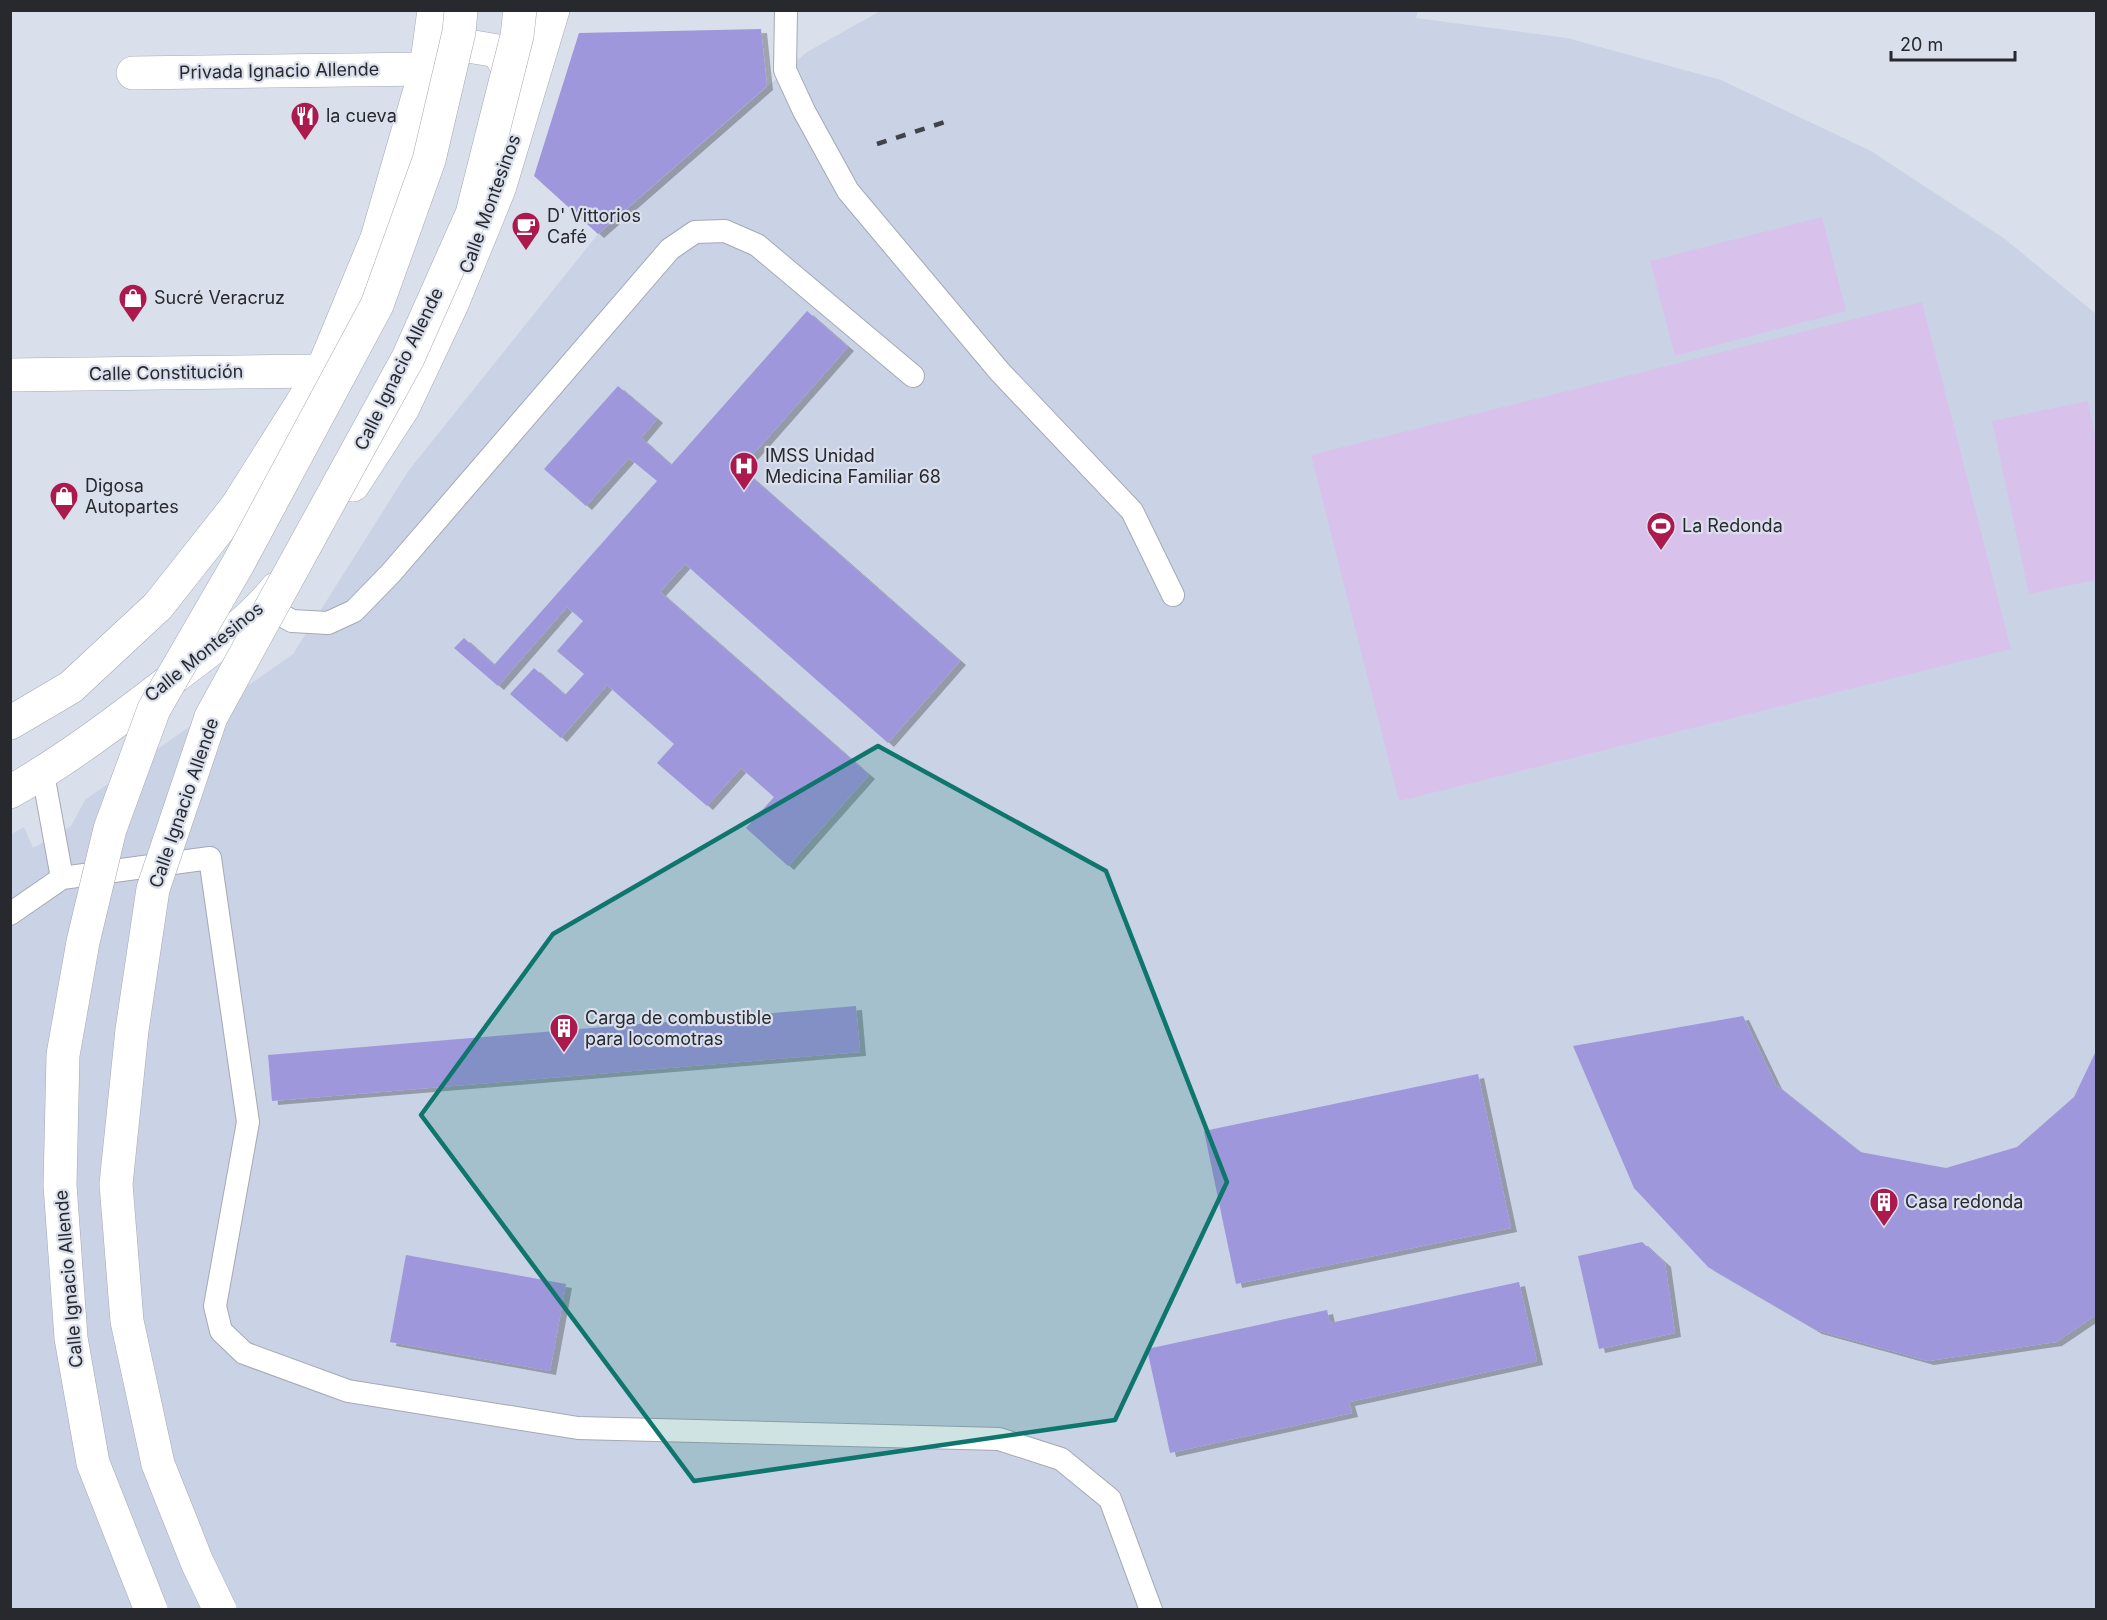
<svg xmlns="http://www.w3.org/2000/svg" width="2107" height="1620" font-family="Inter,sans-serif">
<defs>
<filter id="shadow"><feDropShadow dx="6" dy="4" stdDeviation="0" flood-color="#0004"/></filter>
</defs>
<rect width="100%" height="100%" fill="#dadfec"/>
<path fill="#cad2e5" d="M882,10H1418L1416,18L1567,38L1721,80L1871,151L2005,239L2096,314V1609L11,1610V834L24,827L33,848L71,826L85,800L293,654L409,470L598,234L807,52Z"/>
<path fill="#d8c2ec" d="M1822,217L1846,311L1675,356L1650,261Z
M1922,302L2011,649L1399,801L1311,455Z
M2088,401L2096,442V580L2029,594L1992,421Z"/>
<path fill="#9f97dc" filter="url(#shadow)" d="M761,29L767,86L598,234L534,176L579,33Z
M807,311L848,347L741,468L960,661L888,743L685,564L660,592L869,775L788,866L746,828L774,797L741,768L707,806L657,763L674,744L607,685L561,738L510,694L534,668L565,695L584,674L557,651L583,621L567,607L498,686L454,648L464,638L494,665L657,481L629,458L586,506L544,469L618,386L657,419L641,438L671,465Z
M856,1006L860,1052L272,1101L268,1055Z
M1743,1016L1776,1085L1860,1152L1946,1168L2017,1147L2074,1097L2096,1051V1315L2056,1342L1928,1361L1816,1330L1708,1267L1634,1188L1573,1046Z
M1478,1074L1511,1228L1236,1284L1204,1131Z
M1642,1242L1665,1263L1675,1333L1599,1349L1578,1256Z
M406,1255L566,1284L550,1371L390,1342Z
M1519,1282L1537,1361L1349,1402L1352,1413L1170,1453L1147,1349L1327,1310L1330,1323Z"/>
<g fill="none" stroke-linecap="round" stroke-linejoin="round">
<g stroke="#a4a9b5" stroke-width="24">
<path id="lane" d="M786,10L785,70L804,111L848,191L1000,372L1132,511L1173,595
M263,605L292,621L328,623L354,611L391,573L670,249L695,232L725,231L757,245L913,376
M62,878L210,858L248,1122L215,1306L221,1331L244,1353L348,1391L578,1428L999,1439L1061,1459L1110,1499L1151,1610
M10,914L62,878L43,774"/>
</g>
<g stroke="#a4a9b5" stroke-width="34">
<path id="street" d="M133,73L426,69
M10,375L322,371"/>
</g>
<g stroke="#a4a9b5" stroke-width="34">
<path id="primary" d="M433,64L462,45L498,51L519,88
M353,485L403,408L452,304L499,189L553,10
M10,723L71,687L158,606L237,506L322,371L377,238L426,69L434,10
M10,792C68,759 120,719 172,679C208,651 248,624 276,589"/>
</g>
<use href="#lane" stroke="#fff" stroke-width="22"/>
<use href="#street" stroke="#fff" stroke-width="33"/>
<use href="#primary" stroke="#fff" stroke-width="33"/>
<path stroke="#404349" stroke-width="4.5" stroke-dasharray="10 10" stroke-linecap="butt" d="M877,144L948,121"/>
<g stroke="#a4a9b5" stroke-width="34" stroke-linecap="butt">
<path id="primary-bridge" d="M151,1610L93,1463L71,1338L60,1185L63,1055L83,942L110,829L154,709L238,564L377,305L429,160L459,32L461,10
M220,1610L197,1562L158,1464L127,1321L116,1184L132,1030L153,889L211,717L408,358L472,214L517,36L520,10"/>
</g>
<use href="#primary-bridge" stroke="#fff" stroke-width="33"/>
</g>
<path fill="#0f766e" fill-opacity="0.2" stroke="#0f766e" stroke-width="4.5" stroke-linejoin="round" d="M878,746L1106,871L1227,1182L1115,1420L694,1481L421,1115L553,934Z"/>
<defs>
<g id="restaurant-pin" transform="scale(1.5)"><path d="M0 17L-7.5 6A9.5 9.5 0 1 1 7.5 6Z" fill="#ac1a4d" stroke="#dadfec"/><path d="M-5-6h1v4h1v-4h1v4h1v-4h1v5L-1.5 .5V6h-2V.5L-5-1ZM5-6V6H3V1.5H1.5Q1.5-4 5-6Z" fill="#fff"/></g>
<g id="cafe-pin" transform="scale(1.5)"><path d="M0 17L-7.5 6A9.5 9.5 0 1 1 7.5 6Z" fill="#ac1a4d" stroke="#dadfec"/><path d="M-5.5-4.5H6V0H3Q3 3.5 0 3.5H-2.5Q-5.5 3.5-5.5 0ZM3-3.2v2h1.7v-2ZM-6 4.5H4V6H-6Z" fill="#fff"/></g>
<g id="shop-pin" transform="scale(1.5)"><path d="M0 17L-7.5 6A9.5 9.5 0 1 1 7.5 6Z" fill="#ac1a4d" stroke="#dadfec"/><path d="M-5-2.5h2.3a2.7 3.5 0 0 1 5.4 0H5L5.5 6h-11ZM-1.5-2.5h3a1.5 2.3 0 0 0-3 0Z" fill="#fff"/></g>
<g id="hospital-pin" transform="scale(1.5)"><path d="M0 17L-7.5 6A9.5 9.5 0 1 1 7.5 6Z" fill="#ac1a4d" stroke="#dadfec"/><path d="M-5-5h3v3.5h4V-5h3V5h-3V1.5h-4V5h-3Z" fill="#fff"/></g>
<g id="stadium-pin" transform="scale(1.5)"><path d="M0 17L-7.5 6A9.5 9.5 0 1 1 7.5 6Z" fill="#ac1a4d" stroke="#dadfec"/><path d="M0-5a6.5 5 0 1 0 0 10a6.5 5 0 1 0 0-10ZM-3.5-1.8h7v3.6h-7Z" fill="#fff"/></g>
<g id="building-pin" transform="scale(1.5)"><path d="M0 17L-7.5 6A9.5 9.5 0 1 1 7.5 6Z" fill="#ac1a4d" stroke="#dadfec"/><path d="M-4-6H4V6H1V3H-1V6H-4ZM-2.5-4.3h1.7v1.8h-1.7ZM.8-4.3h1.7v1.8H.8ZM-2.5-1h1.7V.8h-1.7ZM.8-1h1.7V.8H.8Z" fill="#fff"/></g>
</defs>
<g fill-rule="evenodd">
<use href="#restaurant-pin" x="305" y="116"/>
<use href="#cafe-pin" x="526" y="226"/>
<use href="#shop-pin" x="133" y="298"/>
<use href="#hospital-pin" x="744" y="466"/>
<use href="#shop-pin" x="64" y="496"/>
<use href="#stadium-pin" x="1661" y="526"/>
<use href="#building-pin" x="564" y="1028"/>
<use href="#building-pin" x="1884" y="1202"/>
</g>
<g text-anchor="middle" stroke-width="4.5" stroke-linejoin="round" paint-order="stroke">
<g font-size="18" fill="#27292e" stroke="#dadfec">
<text transform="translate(279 71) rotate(-1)" y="6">Privada Ignacio Allende</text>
<text transform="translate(490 204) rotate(-70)" y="6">Calle Montesinos</text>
<text transform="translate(399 369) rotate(-64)" y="6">Calle Ignacio Allende</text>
<text transform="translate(166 373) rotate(-1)" y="6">Calle Constitución</text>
<text transform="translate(204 652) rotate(-39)" y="6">Calle Montesinos</text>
<text transform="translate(184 803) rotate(-71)" y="6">Calle Ignacio Allende</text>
<text transform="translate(69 1279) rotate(-95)" y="6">Calle Ignacio Allende</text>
</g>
<g font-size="18" fill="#27292e" stroke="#dadfec" text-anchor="start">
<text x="326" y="122">la cueva</text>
<text x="547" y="222">D' Vittorios<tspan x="547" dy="21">Café</tspan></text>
<text x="154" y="304">Sucré Veracruz</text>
<text x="765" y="462">IMSS Unidad<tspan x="765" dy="21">Medicina Familiar 68</tspan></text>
<text x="85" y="492">Digosa<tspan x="85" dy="21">Autopartes</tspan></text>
<text x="1682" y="532">La Redonda</text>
<text x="585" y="1024">Carga de combustible<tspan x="585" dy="21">para locomotras</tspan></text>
<text x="1905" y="1208">Casa redonda</text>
</g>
</g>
<rect width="2107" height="1620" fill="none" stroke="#27292e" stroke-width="24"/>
<path d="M1891 51v9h124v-9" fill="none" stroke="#27292e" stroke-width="3"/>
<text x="1900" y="51" font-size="18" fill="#27292e" stroke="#dadfec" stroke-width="4.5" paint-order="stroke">20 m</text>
</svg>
